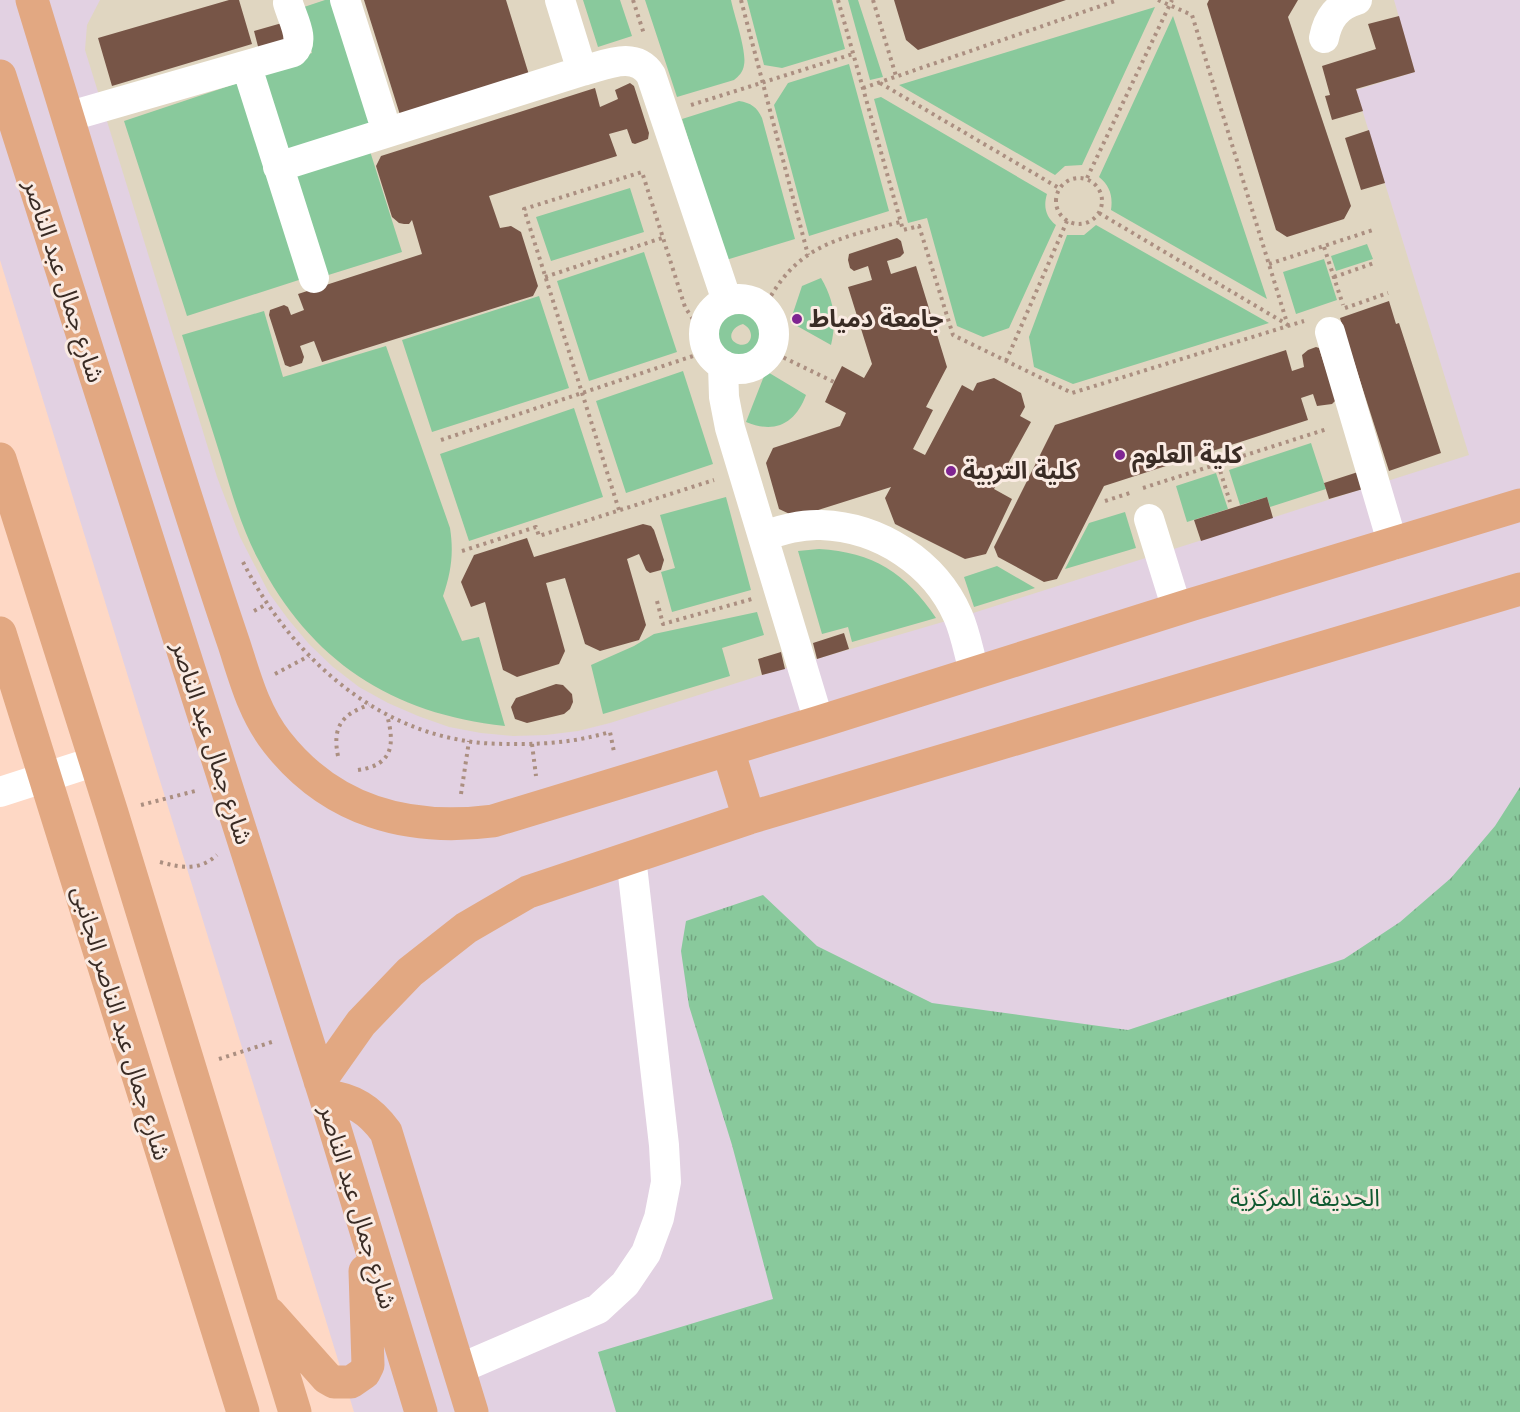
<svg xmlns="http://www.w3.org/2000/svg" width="1520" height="1412" font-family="Jost,'Noto Sans Arabic',sans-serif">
<defs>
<pattern id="park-tufts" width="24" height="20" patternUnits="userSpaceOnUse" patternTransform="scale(1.5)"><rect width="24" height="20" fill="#89c99c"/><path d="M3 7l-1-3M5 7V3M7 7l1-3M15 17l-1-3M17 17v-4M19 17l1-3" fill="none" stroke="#71a37f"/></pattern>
</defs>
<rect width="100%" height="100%" fill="#fed8c5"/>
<path fill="#e2d1e2" d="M0,0H1520V1412H354L0,260Z"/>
<path fill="#e0d6c1" d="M100,0H1394L1415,72L1356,90L1469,455L970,614L762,675L610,723L578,731L546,735L513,736L481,733L449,727L418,716L388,703L359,687L333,667L309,644L288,619L269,593L240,537L217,477L85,50L87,25Z"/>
<path fill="#89c99c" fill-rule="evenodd" d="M325,0H337L378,125L286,156L259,71L312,53L298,9Z
M583,0H620L632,36L598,47Z
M645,0H731C734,15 747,51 744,65C743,72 739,76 734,80L677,97Z
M747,0H832L845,49L782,68L764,65Z
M848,0H858L883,77L870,80Z
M1155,7L1082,165L1065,166L1055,175L899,85Z
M1173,16L1267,299L1111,210C1113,196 1110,186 1099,177Z
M849,64L889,211L809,236L774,105L788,83Z
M241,82L305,278L187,316L124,121Z
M881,97L1047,194C1043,207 1046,217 1056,225L1009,328L983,337L957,326L927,218L908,223L874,99Z
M739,101C751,103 757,107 762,118L795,239L726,260L682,119Z
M369,148L402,252L322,277L290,173Z
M630,188L644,232L551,261L536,217Z
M1096,225L1269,323L1073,384L1034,367L1029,337L1067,235H1084Z
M1367,244L1373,259L1336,271L1331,256Z
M644,252L677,352L589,381L557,281Z
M1324,259L1337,300L1296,314L1283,272Z
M821,278C834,300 837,320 831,345L790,322L802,286Z
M539,296L569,388L432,432L402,340Z
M264,311L283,377L386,346L450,528C454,553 451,573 443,596L462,641L479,637L505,726C392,714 310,661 258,559C242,529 232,494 222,461C209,419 195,377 182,335Z
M736,311C788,310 754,381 724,349C711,334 721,318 736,311ZM743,324C757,331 751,349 738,344C725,339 733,326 743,324Z
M683,371L713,464L626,493L596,401Z
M766,371L806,395C795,424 775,434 746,422Z
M574,408L603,497L469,541L440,454Z
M1311,443L1326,489L1270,507L1267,497L1240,505L1229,470Z
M1216,473L1228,509L1187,522L1176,486Z
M726,497L751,590L672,612L661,572L675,568L660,515Z
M1125,512L1136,548L1065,569L1089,523Z
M819,549C873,552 906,573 936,618L852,642L848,627L822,634L798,551Z
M997,566L1035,588L974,607L964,577Z
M757,612L764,635L722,648L730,676L603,714L591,665L634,646L654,634Z"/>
<path fill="url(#park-tufts)" d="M1520,787V1412H616L598,1352L773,1299L732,1145L689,1006L681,951L686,921L763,895L817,946L932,1003L1128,1030L1344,959L1400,922L1451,878L1495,826Z"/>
<path fill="#775547" d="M229,0H239L252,44L112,86L98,38Z
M364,0H506L530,78L401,118Z
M894,0H1066L918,50L906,40Z
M1209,0H1298L1288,17L1351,206L1344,219L1287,237L1276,230L1207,4Z
M1399,16L1415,72L1356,89L1363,111L1332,120L1325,96L1330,95L1322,66L1376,49L1368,24Z
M282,23L289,50L261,58L254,31Z
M630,83L634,86L649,133L648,139L635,144L632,143L627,129L609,134L617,156L489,196L500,228L511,226L521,232L538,286L533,296L322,362L314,341L300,346L304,357L302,363L290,367L285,365L269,315L270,310L284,305L288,307L291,315L304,310L298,294L422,254L412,220L409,224H404L399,223L392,217L376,166L381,156L595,88L600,107L618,99L615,90Z
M1369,130L1385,183L1361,190L1345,138Z
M897,238L901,241L904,253L900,257L887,261L891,274L916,266L947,367L926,407L933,410L913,449L925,455L962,385L973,391L977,383L994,378L1021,393L1025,407L1020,416L1031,422L994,489L1012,499L986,554L965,559L895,524L885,498L891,487L796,517L779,509L766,463L773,448L840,426L846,413L825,402L834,382L842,366L864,378L872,364L848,287L872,280L868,266L854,271L850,268L848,260L849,254Z
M1389,301L1396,324L1399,323L1441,453L1389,471L1340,318Z
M1316,347L1319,348L1336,400L1332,404L1317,406L1313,394L1301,398L1308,420L1104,486L1057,579L1044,582L998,557L994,547L1055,425L1286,350L1292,371L1304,367L1302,355L1308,350Z
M1358,472L1363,489L1329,499L1324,483Z
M1267,497L1273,518L1201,541L1194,520Z
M643,524L651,526L654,530L664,560L661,570L650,573L646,570L639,554L627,559L646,625L639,640L600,651L585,644L565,578L546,583L565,651L559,664L517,677L503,670L485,602L471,607L461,582L474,555L527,538L534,557Z
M844,633L849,649L817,659L813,643Z
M781,652L785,669L762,675L758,659Z
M556,684L563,685L572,694L573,702L570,709L564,714L527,723L515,719L511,707L516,698Z"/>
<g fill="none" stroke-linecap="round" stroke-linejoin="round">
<path stroke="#ab8f81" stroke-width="4" stroke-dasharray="3 4.5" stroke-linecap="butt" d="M633,0L644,34
M741,0L808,255
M838,0L903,230L919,226L953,335L1072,393L1304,321
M873,0L896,76
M1158,0L1192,15L1288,326
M880,83L1059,188
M863,88L1118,0
M691,105L853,54
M1056 201a23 23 0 1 1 46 0a23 23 0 1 1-46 0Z
M1087,178L1172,0
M1099,213L1288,325
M1324,247L1343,305
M1269,264L1373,230
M545,277L662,238
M1334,277L1374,263
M1345,308L1388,293
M764,309C795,245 837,239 900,222
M770,351L834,382
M1006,361L1067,221
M441,440L696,355
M1218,464L1230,502
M1143,488L1327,429
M1105,501L1133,492
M619,510L524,209L642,172L685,307L696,324L705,332
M462,551L536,527L539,536L714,480
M243,562C286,647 363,723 461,740C480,744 500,744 520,744C552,744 579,741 610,732L614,752
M657,601L663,624L752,599
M254,611L267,604
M275,674L309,656
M532,744L536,776
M338,756C332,727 342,714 369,705
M358,770C393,765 395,745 387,715
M461,794L469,741
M141,805L195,791
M160,862C182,868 199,871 217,855
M219,1059L275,1041"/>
<path stroke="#fff" stroke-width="30" d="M345,0L387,132
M560,0L582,71
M1324,38C1328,18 1337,6 1357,0
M247,67L314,278
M67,117L293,52C306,40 292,18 288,3
M278,167L582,71C606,65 635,50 651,75L727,301
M704 334a35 35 0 1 1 70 0a35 35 0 1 1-70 0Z
M1330,332L1393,545
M723,365L724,397L730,428L819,722
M1149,519L1177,609
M763,536C782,530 801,524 821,525C880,527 935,563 958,616C966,634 969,655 975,674
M0,792L96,761
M459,1369L598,1309L625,1284L646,1253L659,1218L666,1182L664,1145L631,857"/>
<path stroke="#e2a882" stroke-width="33" d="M32,0C87,181 142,361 200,541C211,575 222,609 234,644C245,678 254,713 277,742C331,811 408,832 493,821L819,722L1190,605L1520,505
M0,76L325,1096L421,1412
M0,459L112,813L295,1412
M0,633L243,1412
M728,750L749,818
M320,1081L361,1023L410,972L466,928L528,892L749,818L1520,589
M325,1096C353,1099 370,1110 386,1132L472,1412
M269,1313L327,1378L334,1382H351L364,1373L368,1365L365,1271"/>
</g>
<g fill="#7f2592" stroke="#faebe3" stroke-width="2">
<circle cx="797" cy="319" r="6"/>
<circle cx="1120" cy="455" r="6"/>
<circle cx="951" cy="471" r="6"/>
</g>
<g text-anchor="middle" stroke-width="6" stroke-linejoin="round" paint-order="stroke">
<g font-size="24" fill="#3a2c25" stroke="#faebe3">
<text transform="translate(64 281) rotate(72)" y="8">شارع جمال عبد الناصر</text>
<text transform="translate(212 743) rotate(72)" y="8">شارع جمال عبد الناصر</text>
<text transform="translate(121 1023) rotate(73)" y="8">شارع جمال عبد الناصر الجانبى</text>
<text transform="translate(358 1207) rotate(73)" y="8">شارع جمال عبد الناصر</text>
</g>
<g font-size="24" font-weight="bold" fill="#3a2c25" stroke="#faebe3" text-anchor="start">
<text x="809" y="327">جامعة دمياط</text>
<text x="1132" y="463">كلية العلوم</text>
<text x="963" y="479">كلية التربية</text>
</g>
<g font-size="24" fill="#105a31" stroke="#faebe3">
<text x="1305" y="1206">الحديقة المركزية</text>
</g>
</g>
</svg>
